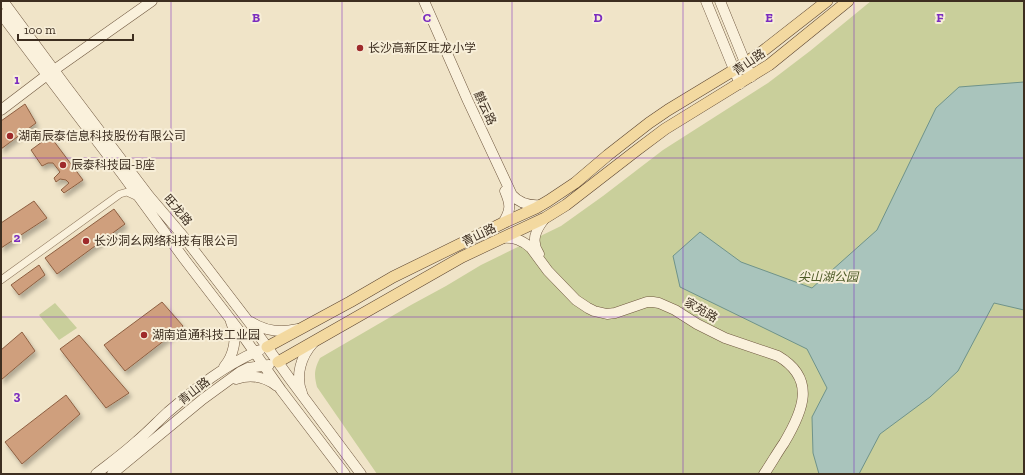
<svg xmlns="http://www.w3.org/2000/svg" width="1025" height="475" font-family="'Zilla Slab','Noto Sans SC',serif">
<defs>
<filter id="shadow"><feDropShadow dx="2.5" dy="4" stdDeviation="2" flood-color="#0004"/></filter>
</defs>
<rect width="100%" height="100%" fill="#f0e4c8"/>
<path fill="#c9cf9b" d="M871,1H1024V474H377L317,387C314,375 314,370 320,358L411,305L446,286L481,265L561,226L603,196L663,150L768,83L810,51Z
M55,303L77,328L59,340L39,315Z"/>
<path fill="#a9c4bc" stroke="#6f938a" d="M1024,82V310L994,303L958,371L930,397L880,434L859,474H819L813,453L812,417L827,388L807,349L680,287L673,256L700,232L741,262L812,288L877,230L936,108L959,87Z"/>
<path fill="#cf9f7d" stroke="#8d5f41" filter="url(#shadow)" d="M25,104L36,123L1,149V121Z
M50,136L83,180L64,193L61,190L69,183L66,180L60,179L56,182L54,178L60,172L53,163H48L42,166L31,150Z
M34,201L47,218L1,248V223Z
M114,209L125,224L57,274L45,258Z
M39,265L45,275L19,295L11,285Z
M162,302L183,326L125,371L104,345Z
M22,332L35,351L1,380V350Z
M79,335L129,393L106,408L60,349Z
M66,395L80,414L22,464L5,442Z"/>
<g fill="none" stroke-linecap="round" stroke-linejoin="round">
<g stroke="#8d765c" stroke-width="8">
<path id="street" d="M1,280L120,194L127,192L138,197"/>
</g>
<g stroke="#6f573f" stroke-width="11">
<path id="secondary" d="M3,1L65,85L149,196L183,236L252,326L290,379L361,474
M424,1L468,101L512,195C520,204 530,206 541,205
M706,1L740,84
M720,1L751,77
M1,14L34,58L122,174L185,260L241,333L281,390L345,474
M1,110L47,75L152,1
M503,223C511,210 511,205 505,191
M502,238C514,237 522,240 531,248L548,271L576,300L588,308L594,311L607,314L615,313L647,302H653L659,303L675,310L697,324L725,338L778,356C817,379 803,411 784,443C777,453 771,464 764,474
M539,254C530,241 536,229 545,218
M251,322C265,331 280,333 297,329
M224,367C234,355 238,337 231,322
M236,379C250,374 265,377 277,386
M302,393C295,376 301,356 313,343
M96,474C110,463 124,453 137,441C148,432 158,421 168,412C196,388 226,364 260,350
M112,474L203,399L240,372L248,368L269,365"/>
</g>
<g stroke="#5b4430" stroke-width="12">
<path id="primary" d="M267,347L350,302L393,277L503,223L536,208L548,201L575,183L608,155L649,123L668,110L734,70L763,51L827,1
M278,362L462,257L545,218L566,205L637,150L665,129L769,65L848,1"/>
</g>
<use href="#street" stroke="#faf1dc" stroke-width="7"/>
<use href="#secondary" stroke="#faf1dc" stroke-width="10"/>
<use href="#primary" stroke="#f3d9a0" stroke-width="11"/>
</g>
<path fill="none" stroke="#7b2cbf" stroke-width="1" stroke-opacity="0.55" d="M171,1V474M342,1V474M512,1V474M683,1V474M854,1V474M1,158H1024M1,317H1024"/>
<g fill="#9e2a2b" stroke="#f7eed8" stroke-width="1.5">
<circle cx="360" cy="48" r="4"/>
<circle cx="10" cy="136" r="4"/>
<circle cx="63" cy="165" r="4"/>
<circle cx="86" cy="241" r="4"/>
<circle cx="144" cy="335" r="4"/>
</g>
<g text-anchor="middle" stroke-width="4" stroke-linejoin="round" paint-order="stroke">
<g font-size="12" fill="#3d2e20" stroke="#f7eed8" text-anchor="start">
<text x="368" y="52">长沙高新区旺龙小学</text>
<text x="18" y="140">湖南辰泰信息科技股份有限公司</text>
<text x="71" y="169">辰泰科技园-B座</text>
<text x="94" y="245">长沙洞幺网络科技有限公司</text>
<text x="152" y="339">湖南道通科技工业园</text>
</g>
<g font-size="12" fill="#3d2e20" stroke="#f7eed8">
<text transform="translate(749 62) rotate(-34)" y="4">青山路</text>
<text transform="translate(485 108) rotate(65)" y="4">麒云路</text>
<text transform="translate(178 210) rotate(50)" y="4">旺龙路</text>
<text transform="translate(479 235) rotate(-26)" y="4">青山路</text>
<text transform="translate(701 310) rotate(30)" y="4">家苑路</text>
<text transform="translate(194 391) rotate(-38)" y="4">青山路</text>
</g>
<g font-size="12" font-style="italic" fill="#4d5a26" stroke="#f7eed8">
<text x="828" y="281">尖山湖公园</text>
</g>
</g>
<g font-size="13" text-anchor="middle" font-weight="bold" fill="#7b2cbf" stroke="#f7eed8" stroke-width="4" stroke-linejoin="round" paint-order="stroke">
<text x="256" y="22">B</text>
<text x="427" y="22">C</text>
<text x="598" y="22">D</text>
<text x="769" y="22">E</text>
<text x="940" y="22">F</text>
<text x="17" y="84">1</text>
<text x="17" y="242">2</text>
<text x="17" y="400">3</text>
</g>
<rect width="1025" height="475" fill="none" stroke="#3d2e20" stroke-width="4"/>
<path d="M18 34v6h115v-6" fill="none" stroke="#3d2e20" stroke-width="2"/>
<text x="24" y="34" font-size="12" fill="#3d2e20" stroke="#f7eed8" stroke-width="3" paint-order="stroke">100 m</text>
</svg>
